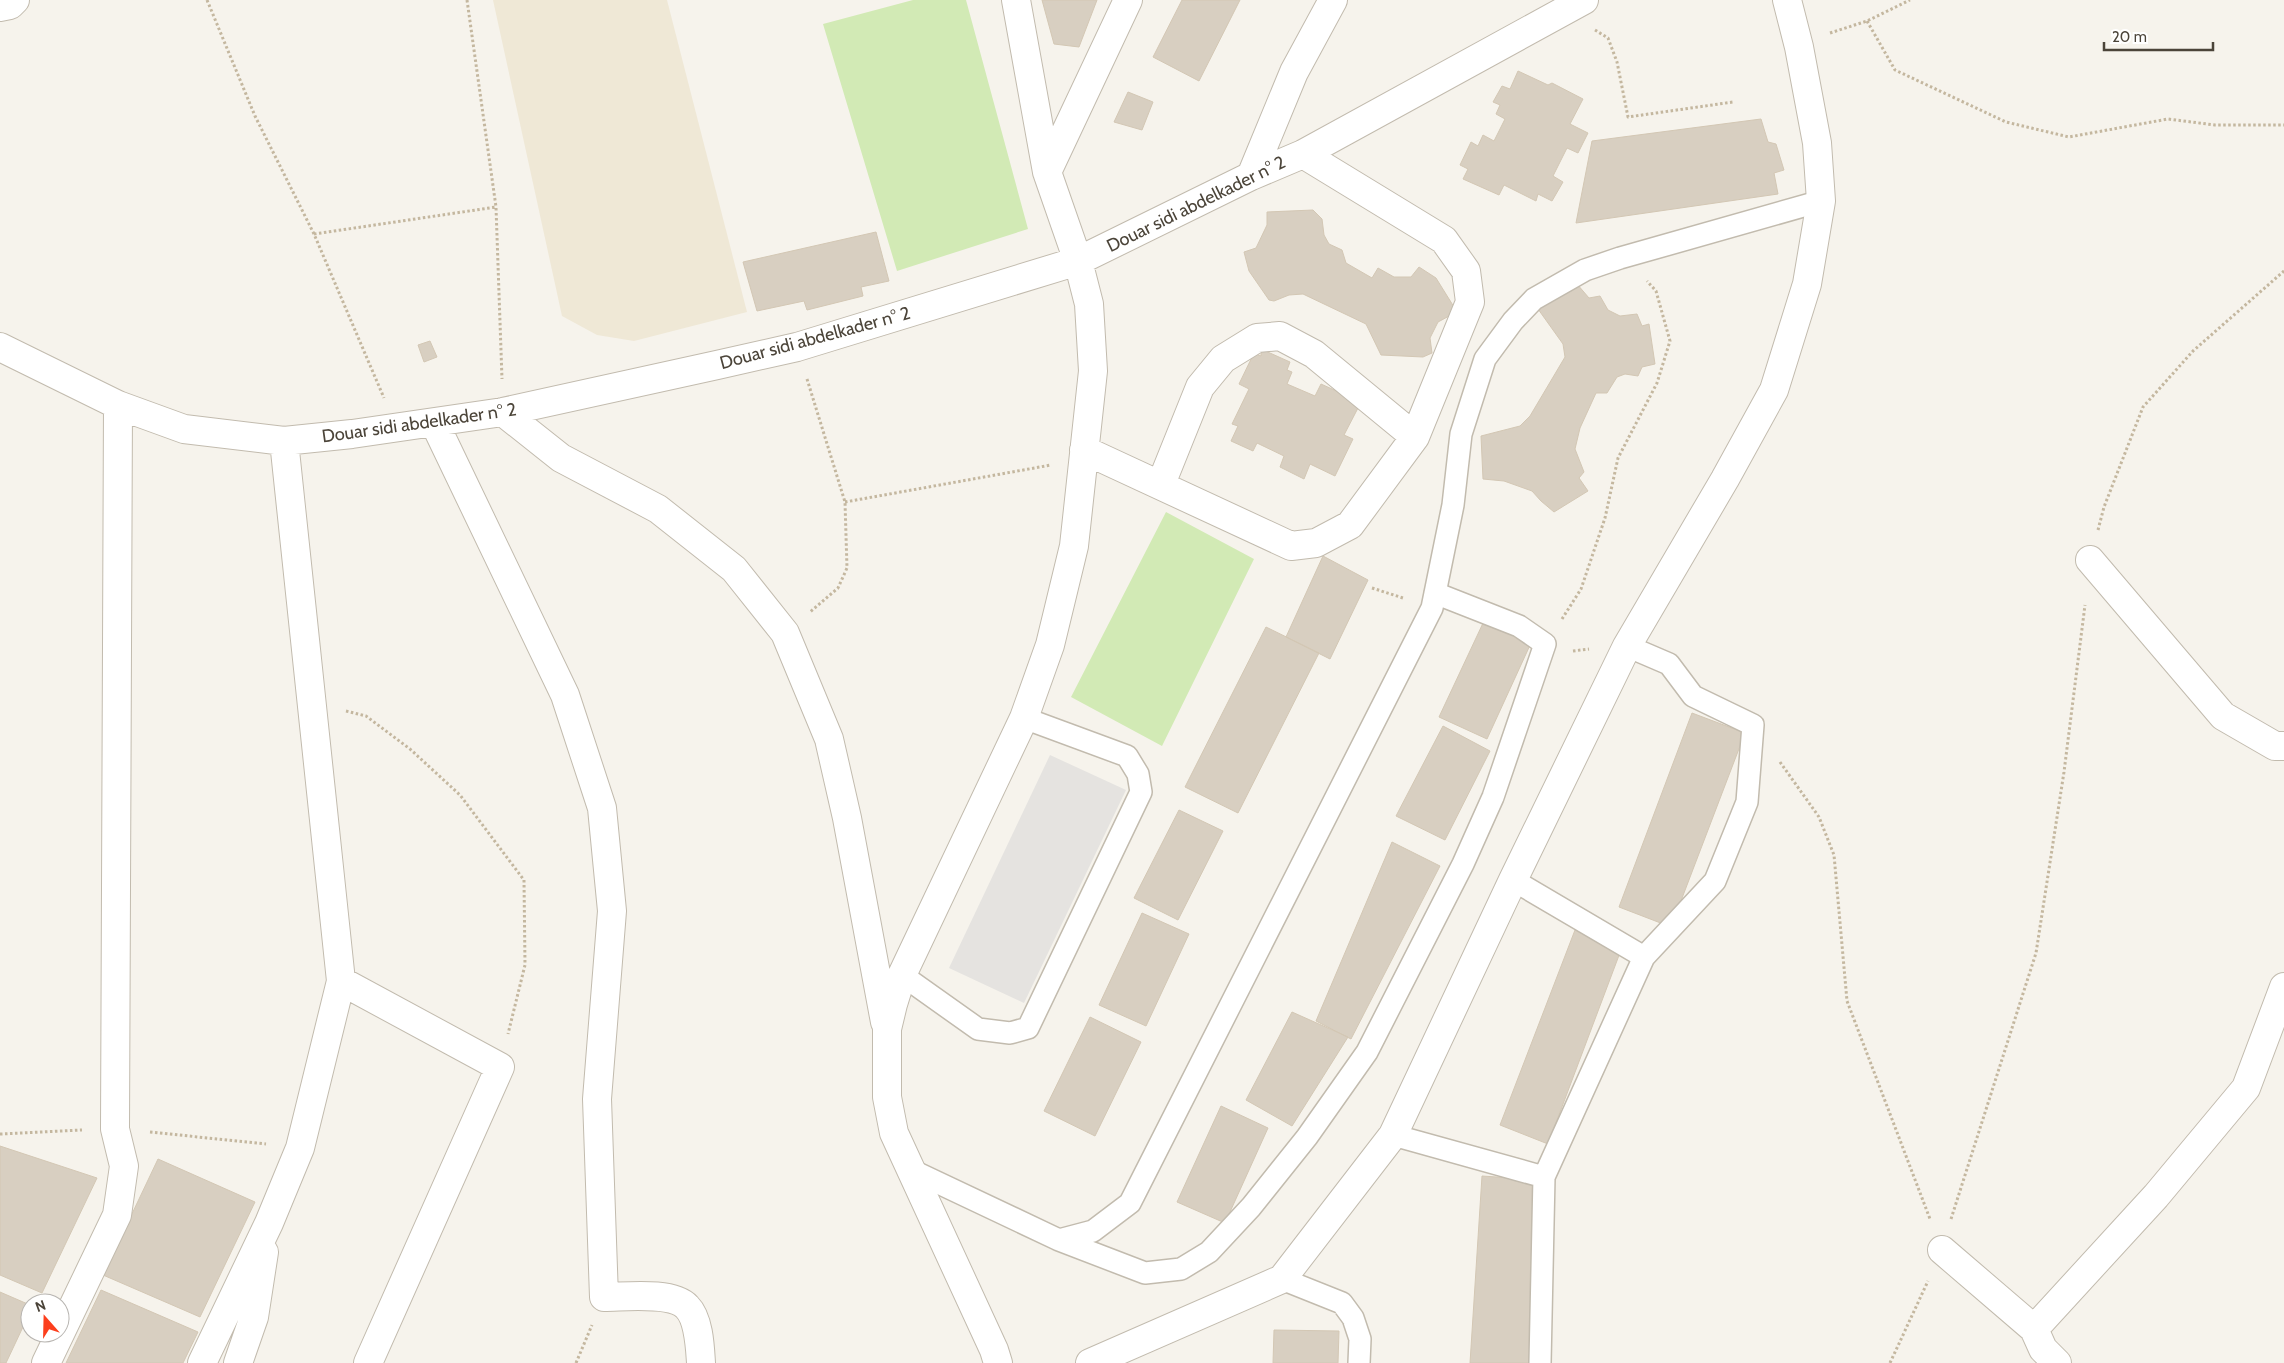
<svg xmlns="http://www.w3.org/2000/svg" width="2284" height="1363" font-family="Cabin,sans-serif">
<rect width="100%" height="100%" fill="#f6f3ec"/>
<path fill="#efe8d6" d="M493,0H667L747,312L634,341L597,335L562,316Z"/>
<path fill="#d2eab5" d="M913,0H966L1028,229L897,271L823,24Z
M1166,512L1254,559L1162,746L1071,697Z"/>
<path fill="#e5e3e0" d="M1050,755L1126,790L1024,1003L949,968Z"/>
<path fill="#d8cfc1" stroke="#d3c7b4" d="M1042,0H1097L1079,47L1054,44Z
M1182,0H1240L1199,81L1153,57Z
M1518,71L1548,85L1552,83L1583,99L1570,124L1588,133L1578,153L1567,148L1553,176L1563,182L1552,201L1538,194L1536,201L1504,185L1499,195L1463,179L1468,169L1460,165L1471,142L1478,146L1483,135L1494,141L1505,119L1496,114L1500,105L1493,102L1502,86L1510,89Z
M1128,92L1153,102L1142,130L1114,122Z
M1761,119L1768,142L1776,144L1784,170L1774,173L1778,194L1576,223L1592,141Z
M1313,210L1322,219L1324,235L1329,244L1342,250L1346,263L1372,278L1378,268L1394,277H1411L1419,267L1436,278L1454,307L1451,315L1438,322L1430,338L1432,353L1423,357L1381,355L1366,324L1303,294L1289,295L1274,301L1269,300L1249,271L1244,252L1256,248L1267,225V212Z
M876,232L889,281L861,287L863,296L807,310L804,301L757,311L743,262Z
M1577,284L1589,298L1600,296L1608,310L1620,316L1637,314L1642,326L1649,324L1655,364L1642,367L1638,376L1625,374L1617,377L1607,393H1596L1580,428L1575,449L1584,472L1579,478L1588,491L1554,512L1541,501L1532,491L1504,481L1483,479L1481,436L1520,426L1530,416L1565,357L1563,344L1538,309Z
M430,341L437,357L424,362L418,345Z
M1261,349L1290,362L1287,370L1292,372L1287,384L1315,396L1321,384L1354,399L1358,408L1344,435L1353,439L1335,476L1310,464L1304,479L1280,467L1284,456L1257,443L1253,451L1231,441L1238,426L1232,424L1249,389L1239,384L1254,353L1261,356Z
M1323,556L1368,580L1330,659L1286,637Z
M1484,621L1531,643L1487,739L1439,717Z
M1266,627L1319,653L1238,813L1185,787Z
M1692,713L1745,733L1671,927L1619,907Z
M1443,726L1490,751L1445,840L1396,816Z
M1179,810L1223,831L1178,920L1134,898Z
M1392,842L1440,866L1351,1039L1316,1021Z
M1142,913L1189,934L1146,1026L1099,1005Z
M1575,930L1621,950L1548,1144L1500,1125Z
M1292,1012L1348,1037L1292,1126L1246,1100Z
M1090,1017L1141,1042L1095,1136L1044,1111Z
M1221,1106L1268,1128L1225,1223L1177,1202Z
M0,1146L97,1178L42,1293L0,1275Z
M158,1159L255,1202L200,1317L103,1275Z
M1482,1176L1540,1180L1529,1363H1470Z
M101,1290L198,1332L183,1363H66Z
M0,1292L30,1305V1312L6,1363H0Z
M1274,1330L1339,1331L1338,1363H1273Z"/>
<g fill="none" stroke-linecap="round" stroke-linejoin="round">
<g stroke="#c2bbae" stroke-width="24">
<path id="service" d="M1513,880L1644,957
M902,975L978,1029L1010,1033L1028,1028L1141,792L1138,774L1127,756L1024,718
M1393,1135L1544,1177
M909,1169L1059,1240L1093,1231L1130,1203L1432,608L1453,505L1461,434L1485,359L1513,321L1534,299L1585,270L1620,258L1821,201
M1059,1240L1145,1273L1181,1269L1209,1252L1251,1207L1307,1137L1367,1052L1463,864L1493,797L1545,644L1519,626L1435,593
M1282,1279L1342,1303L1353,1318L1360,1339L1359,1363
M1540,1363L1544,1177L1644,957L1715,881L1747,802L1753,725L1693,696L1669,664L1627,646"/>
</g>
<g stroke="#c2bbae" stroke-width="30">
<path id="pedestrian" d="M0,7L10,5L15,0"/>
</g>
<g stroke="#c2bbae" stroke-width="30">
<path id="minor" d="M1047,172L1128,0
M1251,176L1294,72L1333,0
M0,347L118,405L184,429L284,441L352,434L503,412L717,365L797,347L1078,261L1251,176L1303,154L1584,0
M503,412L561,458L658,509L734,569L785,633L829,739L847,818L885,1022
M435,424L565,695L602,808L612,911L597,1099L604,1297C625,1297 672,1291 687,1307C699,1319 700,1347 701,1363
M1084,450L1291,546L1316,543L1350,525L1415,437L1470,302L1466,271L1444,240L1303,154
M1161,484L1200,387L1223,359L1257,338L1280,336L1314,354L1415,437
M2090,560L2223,716L2275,746H2284
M341,981L500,1067L368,1363
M1942,1250L2034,1329L2043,1349L2057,1363
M2034,1329L2156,1196L2246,1088L2284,987
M46,1363L117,1215L124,1166L115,1129L118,405
M202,1363L269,1223L300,1148L341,981L284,441
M238,1363L254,1317L264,1252
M998,1363L994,1350L894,1133L887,1097V1029L893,1004L902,975L1024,718L1050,645L1074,546L1093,371L1089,304L1078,261L1047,172L1016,0
M1090,1363L1282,1279L1393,1135L1513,880L1627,646L1725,479L1774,390L1807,284L1821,201L1817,143L1799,47L1787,0"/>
</g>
<path stroke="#c4b79f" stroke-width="3" stroke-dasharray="2.5 2.5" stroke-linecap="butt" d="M207,0L255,116L314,234L384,398
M467,0L496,207L502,379
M1867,21L1895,70L2006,122L2069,137L2168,119L2215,125H2284
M1595,30L1608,38L1617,62L1628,117L1733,102
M1830,33L1867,21L1910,0
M314,234L496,207
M807,379L845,502L847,568L838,588L810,612
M845,502L1051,465
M2098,530L2104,507L2143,407L2193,351L2284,271
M1372,588L1403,598
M1562,619L1581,589L1605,518L1618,458L1657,383L1670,341L1656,291L1647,281
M1573,651L1589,649
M346,711L366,716L410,749L460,795L524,880L525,965L508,1034
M1780,762L1819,817L1834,855L1847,1001L1930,1219
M150,1132L266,1144
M0,1134L82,1130
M1951,1219L2036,953L2064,772L2085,605
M576,1363L592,1325
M1890,1363L1928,1281"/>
<use href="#service" stroke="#fff" stroke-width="21"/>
<use href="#pedestrian" stroke="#fff" stroke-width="28"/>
<use href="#minor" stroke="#fff" stroke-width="28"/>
</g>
<g text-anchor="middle" stroke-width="5" stroke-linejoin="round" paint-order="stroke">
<g font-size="18" fill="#4b4439" stroke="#fff">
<text transform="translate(1196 204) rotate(-26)" y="6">Douar sidi abdelkader n° 2</text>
<text transform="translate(815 338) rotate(-15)" y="6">Douar sidi abdelkader n° 2</text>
<text transform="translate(419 423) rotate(-8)" y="6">Douar sidi abdelkader n° 2</text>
</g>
</g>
<g transform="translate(45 1318) rotate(340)"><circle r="24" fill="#ffffff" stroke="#b7b4b0"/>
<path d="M0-4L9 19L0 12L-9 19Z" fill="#fc3f1d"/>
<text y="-8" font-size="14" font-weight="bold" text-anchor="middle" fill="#4b4439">N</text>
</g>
<path d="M2104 42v8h109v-8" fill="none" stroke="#4b4439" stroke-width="2.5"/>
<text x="2112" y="42" font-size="15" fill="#4b4439" stroke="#ffffff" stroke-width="4" paint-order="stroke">20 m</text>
</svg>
